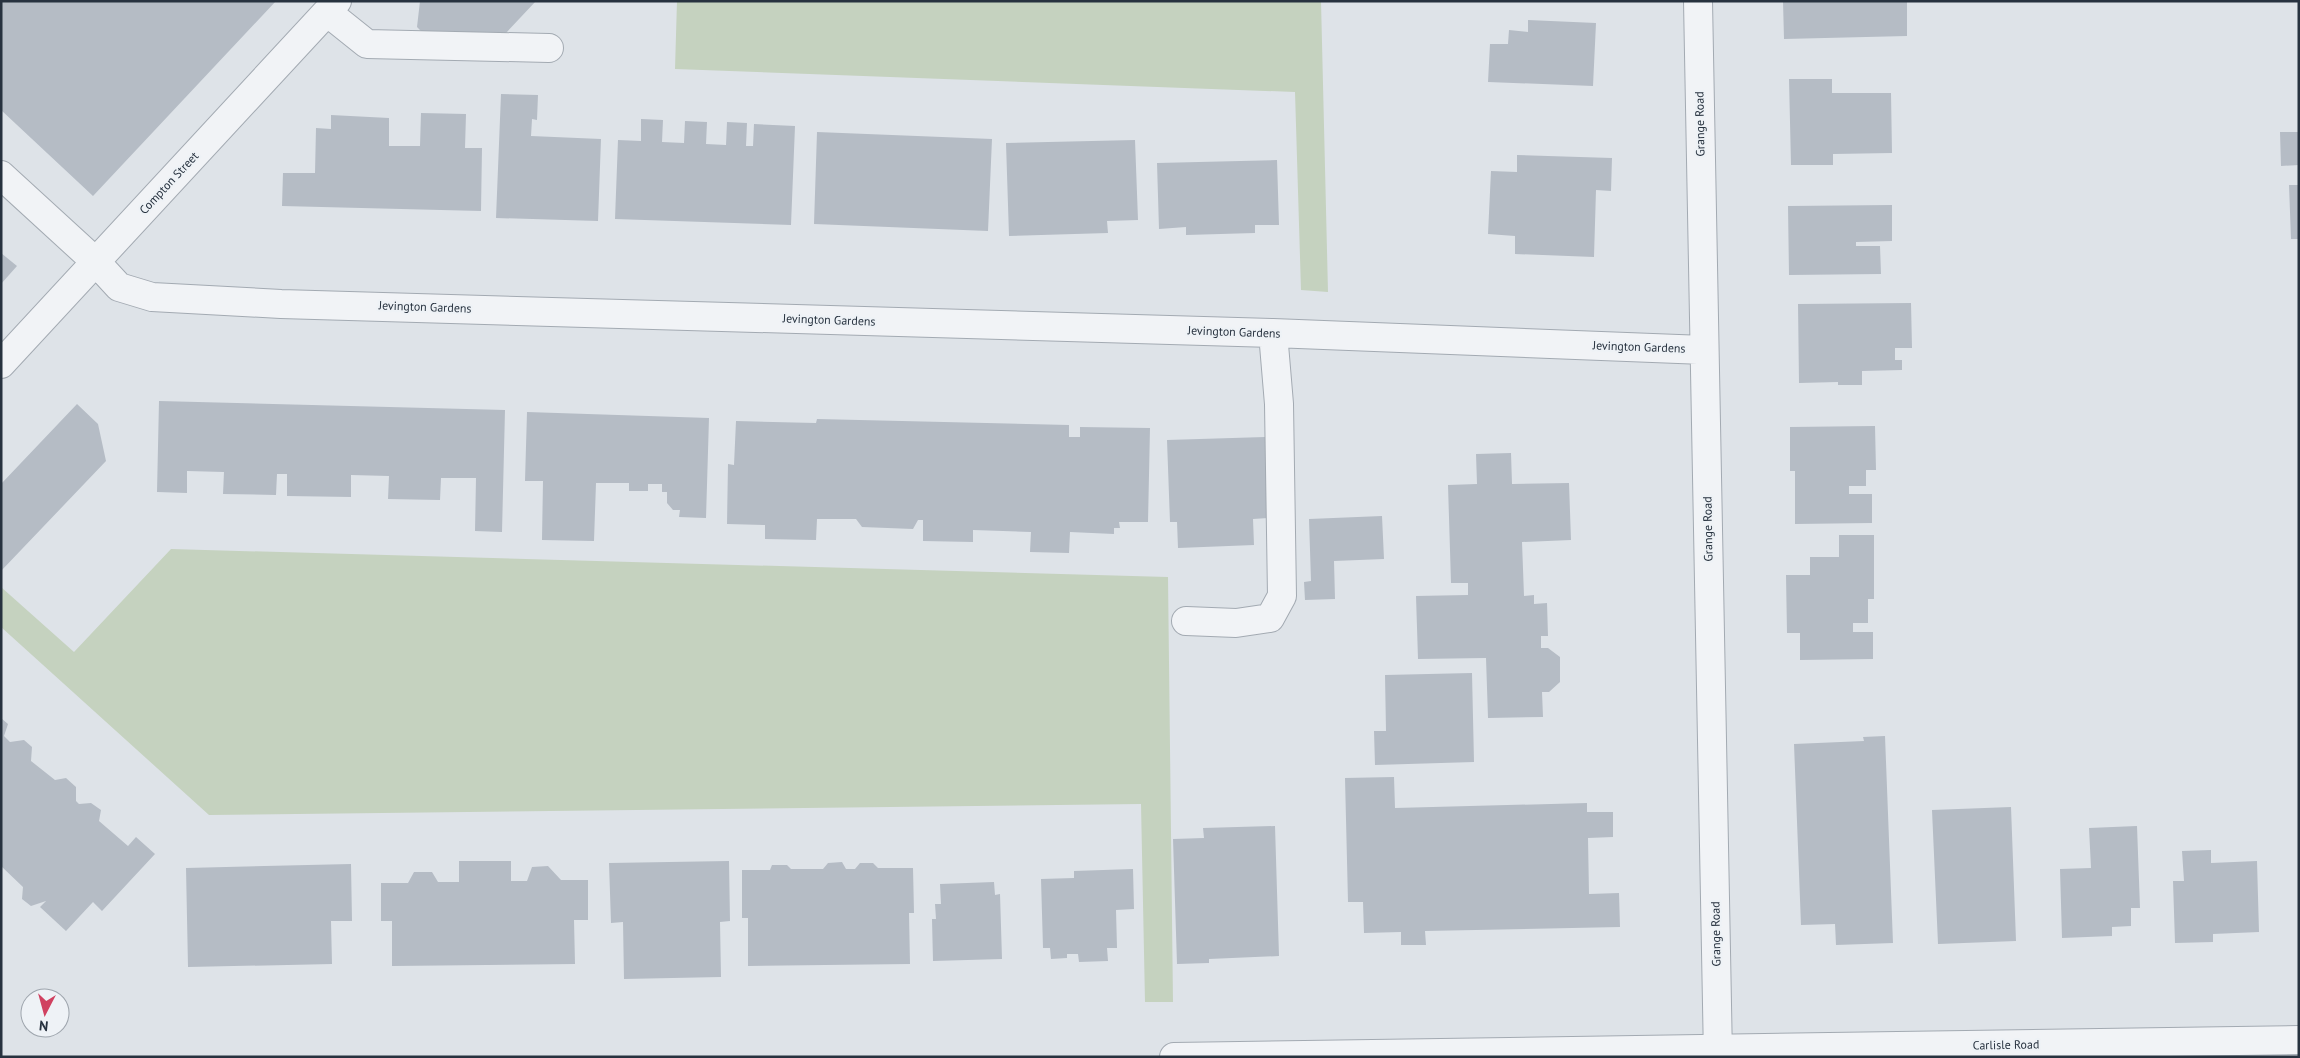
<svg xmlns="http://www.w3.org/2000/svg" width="2300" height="1058" font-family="'PT Sans',sans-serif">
<rect width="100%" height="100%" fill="#dee3e8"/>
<path fill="#c5d2bf" d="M677,1H1321L1328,292L1301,290L1295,92L675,69Z
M171,549L1168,577L1173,1002H1145L1141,804L209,815L1,627V587L74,652Z"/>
<path fill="#b5bcc5" d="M1,1H276L93,196L1,110Z
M420,1H536L506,33L430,40L417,27Z
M1783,1H1907V36L1784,39Z
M1528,20L1596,23L1593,86L1488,82L1490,44H1508L1509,30L1528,32Z
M1789,79H1832V93H1891L1892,153L1833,154V165H1791Z
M501,94L538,95L537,120L532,119L531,136L601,139L598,221L496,218Z
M421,113L466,114L465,148H482L481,211L282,206L283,173H315L316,128L331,129V115L389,118V146H420Z
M641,119L663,120L662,142L684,143L685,121L707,122L706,144L726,145L727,122L747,123L746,146H753L754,124L795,126L791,225L615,219L618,140L641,141Z
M817,132L992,139L988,231L814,224Z
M2280,132H2299V165L2281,166Z
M1135,140L1138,220L1107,221L1108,233L1009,236L1006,143Z
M1517,155L1612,158L1611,191L1596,190L1594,257L1515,254V236L1488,234L1491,171L1517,172Z
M1277,160L1279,225H1255V233L1186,235V227L1159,229L1157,163Z
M2289,185H2299V239H2291Z
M1892,205V241L1856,242V246H1880L1881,274L1789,275L1788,206Z
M1,253L17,266L1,284Z
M1911,303L1912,348H1895V360H1902V370L1862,371V385H1838V382L1799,383L1798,304Z
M159,401L505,410L502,532L475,531L476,478H441L440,500L388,499L389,476L351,475V497L287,496V474H277L276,495L223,494L224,472L187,471V493L157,492Z
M77,404L98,424L106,461L1,571V484Z
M527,412L709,418L706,518L679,517L680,510H673L667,503V492H662V484H648V491H629V483H596L594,541L542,540L543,481H525Z
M817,419L1069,425V437H1080V427L1150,428L1148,522H1119L1120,528H1114V534L1070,532L1069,553L1030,552L1031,532L973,530V542L923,541V520H918L913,529L862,527L856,519H817L816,540L765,539V525L727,524L728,464L734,465L736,421L816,423Z
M1875,426L1876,470H1866V486H1849V494H1872V523L1795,524V471H1790V427Z
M1265,437L1268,518L1253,519L1254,545L1178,548L1177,522H1170L1167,440Z
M1511,453L1512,484L1569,483L1571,540L1522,542L1524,596L1534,595V604L1547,603L1548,636H1541V648H1548L1560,657V682L1549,692H1542L1543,717L1488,718L1486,658L1418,659L1416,596L1468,595V583H1451L1448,485L1477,484L1476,454Z
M1382,516L1384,559L1334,561L1335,599L1305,600L1304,582L1311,581L1309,519Z
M1839,535H1874V599H1868V623H1853V632H1873V659L1800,660V633H1787L1786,575H1810V557H1839Z
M1472,673L1474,762L1375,765L1374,731H1386L1385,675Z
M1,718L8,724L4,736L10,742L24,740L32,747L31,761L55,780L66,778L76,787V801L79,804L91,803L101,810L99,821L128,846L136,837L155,854L102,911L93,902L66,931L40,907L46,901L31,906L22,899L23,887L1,866Z
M1885,736L1893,943L1836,945L1835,924L1801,925L1794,744L1864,741L1863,737Z
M1394,777L1395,808L1587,803V812H1613V837L1588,838L1589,894L1619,893L1620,927L1425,931L1426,945H1401V932L1364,933L1363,902H1348L1345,778Z
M2011,807L2016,941L1938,944L1932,810Z
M1275,826L1279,956L1209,959V963L1177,964L1173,839L1204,838L1203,828Z
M2137,826L2140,908H2131V926L2112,927V936L2062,938L2060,869L2091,868L2089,828Z
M2211,850V863L2257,861L2259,932L2213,934V942L2175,943L2173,881H2184L2182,851Z
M459,861H511V881H527L532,867L548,866L561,880H588V920H574L575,964L392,966V921H381V883H408L414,872H432L438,882H459Z
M729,861L730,921L720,922L721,977L624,979L623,922L611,923L609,863Z
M842,862L846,869H855L860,863H873L878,868H913L914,913H909L910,964L748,966V918H742V870H770L772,865H787L791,869H823L828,863Z
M351,864L352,921H331L332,964L188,967L186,868Z
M1133,869L1134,909L1116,910L1117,948H1107L1108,961L1079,962L1078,954H1067V958L1051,959L1050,948H1043L1041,879L1074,878V871Z
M994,882L995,895L1000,894L1002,959L933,961L932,919H936L935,904H941L940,884Z"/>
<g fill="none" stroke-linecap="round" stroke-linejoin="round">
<g stroke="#a3aab2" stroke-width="30">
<path id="minor" d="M1698,1L1718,1057
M327,12L367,44L549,48
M1,175L96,262L119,287L152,297L281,304L1273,333L1704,350
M1,364L337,1
M1186,621L1236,623L1270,618L1282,596L1279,404L1273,333
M1174,1057L2299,1040"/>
</g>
<use href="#minor" stroke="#f1f3f6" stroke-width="28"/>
</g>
<g text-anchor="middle" stroke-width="4.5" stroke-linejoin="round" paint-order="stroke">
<g font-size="12" fill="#27323f" stroke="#eef2f6">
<text transform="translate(1700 124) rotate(-91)" y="4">Grange Road</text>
<text transform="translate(169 183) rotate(-47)" y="4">Compton Street</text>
<text transform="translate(425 307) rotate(2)" y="4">Jevington Gardens</text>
<text transform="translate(829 320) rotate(2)" y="4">Jevington Gardens</text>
<text transform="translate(1234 332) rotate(2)" y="4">Jevington Gardens</text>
<text transform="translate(1639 347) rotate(2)" y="4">Jevington Gardens</text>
<text transform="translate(1708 529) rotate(-91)" y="4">Grange Road</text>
<text transform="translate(1716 934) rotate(-91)" y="4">Grange Road</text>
<text transform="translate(2006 1045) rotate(-1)" y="4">Carlisle Road</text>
</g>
</g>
<rect width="2300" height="1058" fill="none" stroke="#27323f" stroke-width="5"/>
<g transform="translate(45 1013) rotate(186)"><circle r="24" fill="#eef2f6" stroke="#9ea5ad"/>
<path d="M0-4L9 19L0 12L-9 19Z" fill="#d04160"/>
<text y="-8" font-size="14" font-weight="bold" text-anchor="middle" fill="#27323f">N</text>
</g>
</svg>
